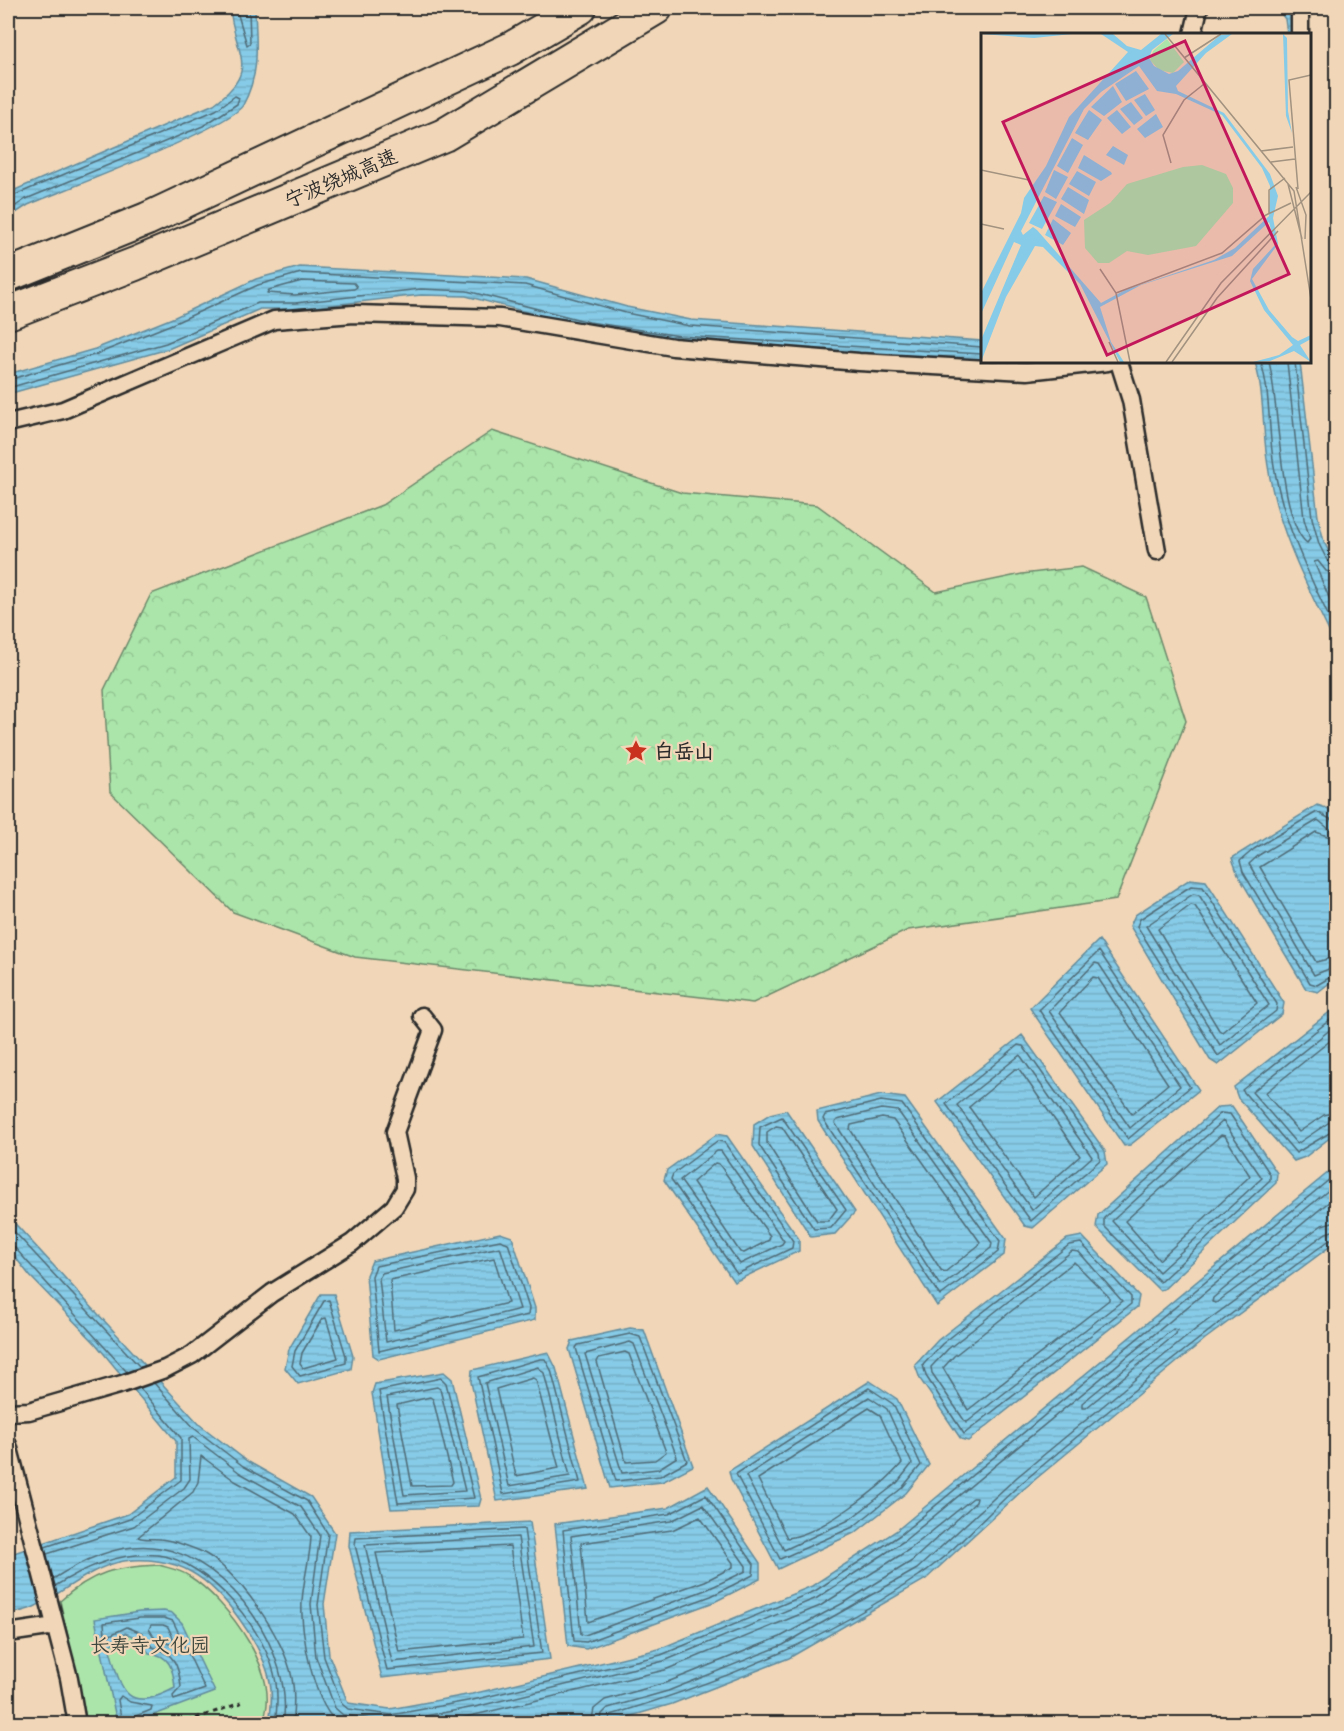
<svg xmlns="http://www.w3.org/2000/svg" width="1344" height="1731" font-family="'Playpen Sans','LXGW WenKai TC',sans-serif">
<defs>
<pattern id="forest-crowns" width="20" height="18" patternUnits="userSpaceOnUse" patternTransform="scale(1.5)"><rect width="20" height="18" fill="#abe5aa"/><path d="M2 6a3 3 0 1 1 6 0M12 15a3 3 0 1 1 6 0" fill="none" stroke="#93c592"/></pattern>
<pattern id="water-rules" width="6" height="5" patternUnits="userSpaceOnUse" patternTransform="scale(1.5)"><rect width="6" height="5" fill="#86cbe7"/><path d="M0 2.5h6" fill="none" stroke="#74aec6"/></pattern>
</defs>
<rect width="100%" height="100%" fill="#f1d7b8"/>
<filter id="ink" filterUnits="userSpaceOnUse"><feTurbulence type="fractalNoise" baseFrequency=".0167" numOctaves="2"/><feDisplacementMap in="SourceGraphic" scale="12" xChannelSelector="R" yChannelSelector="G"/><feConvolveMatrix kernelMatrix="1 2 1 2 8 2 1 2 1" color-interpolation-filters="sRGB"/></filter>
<g filter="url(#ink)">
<path fill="url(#forest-crowns)" stroke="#6b886a" stroke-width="1.5" d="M492,431L682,493L817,505L936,592L1022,574L1082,567L1146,597L1186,721L1116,900L908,930L753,1003L355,957L233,912L110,792L104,690L151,594L382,505Z"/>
<path fill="#abe5aa" stroke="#6b886a" stroke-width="1.5" d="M159,1565C168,1568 181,1570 189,1576C226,1599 287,1679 261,1724L87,1723L60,1601C94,1571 115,1567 159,1565Z"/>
<path fill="url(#water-rules)" stroke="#628b9c" stroke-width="1.5" fill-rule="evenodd" d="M230,8H255C256,43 261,72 243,105C231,127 61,191 28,205L8,218V193L214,104C262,69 234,54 230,8Z
M1277,8H1292L1295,34H1287L1285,19Z
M300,267L526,279L627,307L691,320L982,341V360L679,342L587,328L466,296L421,295L295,309H260L168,349L8,394V374L95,349L175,317L256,279Z
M1255,362H1300L1318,517L1324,542L1336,565V646C1309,589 1277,530 1268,466C1262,431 1265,396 1255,362Z
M1317,805L1329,809L1336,820V978L1318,992L1306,989L1238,875L1232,858Z
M1190,879L1206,881L1284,1003L1282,1014L1218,1065L1210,1060L1130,926L1135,915Z
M1099,940L1199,1090L1130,1145L1124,1146L1030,1008Z
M1336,1007V1133L1305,1157L1294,1161L1238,1098L1234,1087Z
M1022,1035L1105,1151L1107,1164L1033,1228L1025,1226L937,1102Z
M881,1095L905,1098L1006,1239L1004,1255L937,1306L818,1121L817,1111Z
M1232,1106L1277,1173L1276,1183L1164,1289L1159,1290L1096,1227L1098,1215L1218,1107Z
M786,1110L855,1212L835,1234L811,1237L753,1146L754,1124L770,1114Z
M717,1134L727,1136L799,1239V1251L734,1282L664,1180L667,1170Z
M1336,1166V1242L1205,1339L1026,1487L926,1579L789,1658L672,1704L604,1724L269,1723C271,1710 273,1696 270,1682C263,1646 224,1590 191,1572C173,1561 145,1558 124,1561C89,1567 64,1593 34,1607C26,1611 16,1612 8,1614V1555L128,1514L176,1477V1441L95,1343L30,1276L8,1248V1216L200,1425L247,1461L311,1497L335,1533L324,1604L329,1655L348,1703L390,1709L472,1694L659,1649L812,1586L896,1531Z
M500,1233L512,1237L535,1308V1320L379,1359L373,1355L366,1275L372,1261Z
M1082,1236L1139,1296L1137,1307L968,1441L961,1439L920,1379L915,1365L938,1340L1067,1239Z
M321,1294H334L353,1356L351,1369L298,1384L285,1368L289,1349Z
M630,1328L644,1330L693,1466L662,1482L610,1488L569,1349L572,1341Z
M548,1352L556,1368L588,1489L497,1501L471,1382L472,1370Z
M444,1372L452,1379L481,1499L479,1506L391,1509L372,1393L375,1384Z
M870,1381L897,1399L929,1465L906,1493L856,1532L778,1569L731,1479L729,1471Z
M708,1486L760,1563V1579L714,1602L586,1649L568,1646L555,1524L668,1508Z
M530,1522L550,1659L382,1678L349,1546L350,1531Z
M164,1611L172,1613L182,1623L215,1692L133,1723H117L95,1619L139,1612ZM125,1633L138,1638L149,1653C170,1655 173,1668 175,1688C124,1715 121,1689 109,1646Z"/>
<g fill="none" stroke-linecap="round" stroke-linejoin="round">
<path stroke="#4f6b76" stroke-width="1.5" d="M236,8L247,45L250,43L249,8
M8,198L216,110L235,96L239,98L237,104L203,126L26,199L8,211
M302,281L354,283L357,287L354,289L295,295L267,293L269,290Z
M1261,362C1271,396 1268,431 1274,466C1283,524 1311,579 1336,632
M1269,362C1279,399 1279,522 1307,543L1310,539L1304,519L1287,362
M1295,362L1312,518L1319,544L1329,564L1336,567
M8,380L97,354L177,322L258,285L301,273L525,285L626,313L690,326L982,347
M8,388L166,343L258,303H295L421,289L467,291L589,322L680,336L982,354
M1336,574L1326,571L1318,561L1314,562L1336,614
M1336,822L1317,812L1254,849L1240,861L1243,872L1310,983L1317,985L1336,974
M1336,830L1329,829L1318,820L1259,855L1249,864L1314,975L1336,966
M1336,839L1316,832L1260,867L1316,962L1336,957
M1191,886L1203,887L1277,1004L1276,1011L1218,1056L1137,926L1140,919Z
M1193,894L1199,895L1269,1005L1220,1045L1146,926Z
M1191,905L1195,906L1257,1003L1222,1032L1219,1030L1158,929Z
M1099,951L1190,1087L1128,1139L1039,1010Z
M1095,963L1099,964L1180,1086L1130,1128L1049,1011Z
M1093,977L1098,978L1168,1084L1132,1114L1060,1012Z
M1336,1015L1242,1090L1296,1153L1336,1129
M1336,1025L1252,1092L1297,1144L1328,1123L1336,1121
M1336,1036L1265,1093L1299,1132L1324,1115L1336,1112
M1018,1045L1023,1046L1099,1153L1100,1160L1031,1221L946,1104Z
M1020,1055L1092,1157L1032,1210L957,1105Z
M1015,1069H1019L1080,1156L1034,1197L969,1107Z
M881,1101L902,1104L1000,1241L998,1252L940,1296L823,1119L825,1115Z
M881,1109L898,1111L992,1243L991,1248L943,1285L939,1284L835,1123L837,1120Z
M1221,1113L1230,1114L1270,1174V1180L1160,1282L1104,1226V1218Z
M782,1117L846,1210L831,1228L814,1229L759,1145L760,1127Z
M882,1118L893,1120L980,1242L979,1245L945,1272L941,1270L850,1129L851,1125Z
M1223,1121L1262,1178L1159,1272L1112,1221Z
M776,1126L782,1127L837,1209L828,1221H817L767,1143V1132Z
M1221,1135L1225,1136L1250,1176L1159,1260L1125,1221Z
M717,1141L724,1142L793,1241L792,1248L737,1274L671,1179L673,1174Z
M717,1151H721L784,1241L782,1244L740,1264L680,1180Z
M715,1163L719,1164L770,1236L769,1240L744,1253L740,1252L693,1182Z
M1336,1196L1213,1298L1212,1302L1216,1303L1322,1225L1336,1221
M8,1225L140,1367
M500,1240L508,1243L529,1308L528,1315L379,1351L372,1276L376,1266Z
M1081,1243L1131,1297V1304L964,1434L926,1376L923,1365L942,1344L1069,1245Z
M8,1245L15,1248L127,1372
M500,1247L520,1309L386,1342L379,1278L382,1273Z
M1072,1251L1079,1252L1122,1301L966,1423L932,1373L931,1367L948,1349Z
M494,1258L508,1303L394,1330L390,1280Z
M1074,1262L1109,1297V1300L968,1410L943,1368L954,1356Z
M329,1300L346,1356V1363L300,1376L292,1366L295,1351L324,1301Z
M326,1318L338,1358L303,1368L300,1364L302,1353L322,1319Z
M1173,1329L1177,1330L1176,1334L1086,1408H1082V1403Z
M630,1334L640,1337L687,1461L660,1476L616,1481L576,1348L578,1345Z
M630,1342L634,1344L677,1457L658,1469L622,1473L585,1354Z
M625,1352L629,1354L666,1452L655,1460L626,1462L597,1362L599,1358Z
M540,1359H545L551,1370L580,1482L503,1494L478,1377Z
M538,1367L544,1373L570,1476L509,1486L485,1383Z
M441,1378L446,1383L474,1498L398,1503L379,1391Z
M533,1378L536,1380L559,1468L516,1476L496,1389Z
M154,1383L195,1429L243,1466L307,1501L328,1534L318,1605L324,1657L342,1704L348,1709L391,1715L473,1700L661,1655L815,1591L900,1535L1336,1174
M437,1387L440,1389L465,1491L404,1495L387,1397Z
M869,1388L893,1404L921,1465L902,1488L853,1527L780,1559L736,1474Z
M430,1397L433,1399L453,1482L451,1485L412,1486L397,1405Z
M869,1397L887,1409L912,1464L897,1483L849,1520L784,1550L746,1476Z
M869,1408L880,1415L902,1463C881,1488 819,1535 787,1538L758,1479Z
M706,1495L754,1564L753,1575L711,1596L586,1642L574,1641L563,1530L669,1514Z
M703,1505L746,1566V1571L708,1589L585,1635L581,1634L571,1536L671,1521Z
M700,1517L733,1563V1567L705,1581L588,1622L581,1543L672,1530Z
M524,1529L542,1653L387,1670L355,1545L356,1538Z
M518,1537L534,1647L392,1662L365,1545Z
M510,1546L523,1639L399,1652L376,1553Z
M45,1547L130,1519L181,1480V1438L140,1388
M47,1554L134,1526L184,1488L190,1479L189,1439L193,1437L240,1473L301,1507L320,1535L311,1604L316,1657L335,1708L343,1715L392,1722L475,1707L664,1661L817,1598L904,1541L1336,1184
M53,1579C84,1559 123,1541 160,1548C231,1560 295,1654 283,1724
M55,1586C85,1567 121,1551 158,1555C209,1561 269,1633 276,1683C278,1696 277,1710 275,1724
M140,1618H164L173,1621L205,1689L174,1700L173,1696L181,1687C179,1666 174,1652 152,1647L142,1633L127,1627L108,1636L105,1635L104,1623Z
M163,1625L168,1627L175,1642L173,1645L156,1640L149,1629L151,1625Z
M122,1724L118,1700L121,1696L130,1702L152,1706L151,1710L136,1716L134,1724
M292,1724C294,1709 295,1693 292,1678C285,1639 236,1567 200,1551C188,1546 172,1540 160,1539C153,1538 144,1540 138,1537L193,1492L198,1482L201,1456L235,1481L295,1514L311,1537C310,1559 303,1581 302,1602C300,1630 314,1709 340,1724
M436,1724L665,1670L820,1606L910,1549L973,1498H977L976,1502L912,1561L847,1601L780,1637L665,1683L605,1700L594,1709L591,1724
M600,1724L602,1714L608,1708L668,1691L783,1645L917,1569L1017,1477L1196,1329L1326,1233L1336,1230
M607,1724L611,1715C720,1682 826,1640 920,1575C955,1552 991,1509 1024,1481C1124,1396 1226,1316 1331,1239L1336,1238"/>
<g stroke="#2b2b2b" stroke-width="21">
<path id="minor" d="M1300,8V34
M1193,34L1199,8
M1119,362L1131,400L1157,551
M8,423L63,410L274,320L354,314L500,318L673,347L859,362L1027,371L1108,362
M8,1412L29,1411L122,1384L165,1369L192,1355L272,1293L352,1243L394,1207L405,1189V1178L395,1132L433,1030L422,1016
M8,1445L69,1678L77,1724
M8,1633L55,1626"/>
</g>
<g stroke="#2b2b2b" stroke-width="36">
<path id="motorway" d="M8,275L147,219L510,49L580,8
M8,313L135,264L444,135L656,8"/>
</g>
<path stroke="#2b2b2b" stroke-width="3" stroke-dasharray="4.5 4.5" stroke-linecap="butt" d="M179,1724L241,1703"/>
<use href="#minor" stroke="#f1d7b8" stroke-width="16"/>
<use href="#motorway" stroke="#f1d7b8" stroke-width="32"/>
</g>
</g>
<defs>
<g id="sight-bare" transform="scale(1.8)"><path d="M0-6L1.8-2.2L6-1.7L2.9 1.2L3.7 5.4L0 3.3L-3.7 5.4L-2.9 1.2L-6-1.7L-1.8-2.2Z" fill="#c8321e" stroke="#f1d7b8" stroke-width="2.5" paint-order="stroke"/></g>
</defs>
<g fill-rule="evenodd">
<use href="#sight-bare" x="636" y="751"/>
</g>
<g text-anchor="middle" stroke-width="4.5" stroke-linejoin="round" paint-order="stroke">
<g font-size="20" fill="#2b2b2b" stroke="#f1d7b8">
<text transform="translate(341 178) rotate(-23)" y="7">宁波绕城高速</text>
</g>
<g font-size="20" font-weight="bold" fill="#2b2b2b" stroke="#f1d7b8" text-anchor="start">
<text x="654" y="758">白岳山</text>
</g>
<g font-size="20" fill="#3e473e" stroke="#f1d7b8">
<text x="150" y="1652">长寿寺文化园</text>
</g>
</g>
<g transform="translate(981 33)">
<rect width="330" height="330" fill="#f1d7b8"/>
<path d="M221,132L245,141L252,155V170L215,213L167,222L146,218L128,230H117L104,215L103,187L129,170L146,151L202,134Z" fill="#abe5aa"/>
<path d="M186,6L203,29L192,40L178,37L169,27L172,18Z" fill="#abe5aa"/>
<path d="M0,1H91L53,5ZM120,1H132L146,13L160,17L180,1H192L171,17L168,25L173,33L188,41L197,38L239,2L251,1L225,20L195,53L197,58L243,80L289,141L297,163L292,185L297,211L271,246L288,277L311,304L317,308L330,302V306L319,312L330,329L313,318L289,328L272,329L298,322L312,312L283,277L269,248L272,236L294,212L288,189L251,223L160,252L119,274L130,309L143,329H139L99,251L62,214L54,213L25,264L0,329V307L40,212L33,209L0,281V260L40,180L43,165L65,133L88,84L147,19ZM158,33L176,58L195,61L241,82L281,135L289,153L288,183L254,215L233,227L144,257L120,270L56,197L52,194L42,202L40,198L103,76L120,59ZM302,1L306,5L307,78L311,100L305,83ZM155,38L168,56L145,68L134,51ZM132,53L141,69L123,83L110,74ZM164,61L174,77L165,83L153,67ZM150,69L162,85L153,92L139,76ZM108,77L121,87L107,107L94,100ZM136,77L150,94L141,101L126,85ZM175,81L182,94L164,105L156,96ZM91,105L102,112L87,140L76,133ZM132,113L147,122L143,132L125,122ZM103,122L130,139L131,141L120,148L97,135ZM73,137L87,144L75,166L64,159ZM96,138L115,149L108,163L88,151ZM87,154L108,167L103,181L80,166ZM63,163L76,169L61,196L48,190ZM80,171L100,184L94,194L74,183ZM72,186L90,200L82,212L64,202Z" fill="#86cbe7" fill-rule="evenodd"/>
<path fill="none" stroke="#a29280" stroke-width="1.5" d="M184,1L313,158L330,266M203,25L240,1M280,118L312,114M290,129L314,126M190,130L182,102L203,67L223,51M0,137L48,147M307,151L321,206M315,154L325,182L324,206M317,156L308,47L330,42M288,180V157L304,145M0,191L23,196M119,236L135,260L149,329M135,260L241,220L285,182L310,170M128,309L137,329M185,329L240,250L330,159M191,329L236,265L297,198"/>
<path fill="#c2185b" fill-opacity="0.15" stroke="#c2185b" stroke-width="3" d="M204,8L308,241L126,322L22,89Z"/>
<rect width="330" height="330" fill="none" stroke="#2b2b2b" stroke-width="3"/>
</g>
<rect width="1344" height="1731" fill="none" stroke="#f1d7b8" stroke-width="30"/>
<rect x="15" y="15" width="1314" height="1701" fill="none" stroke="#2b2b2b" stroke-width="2" filter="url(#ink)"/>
</svg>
